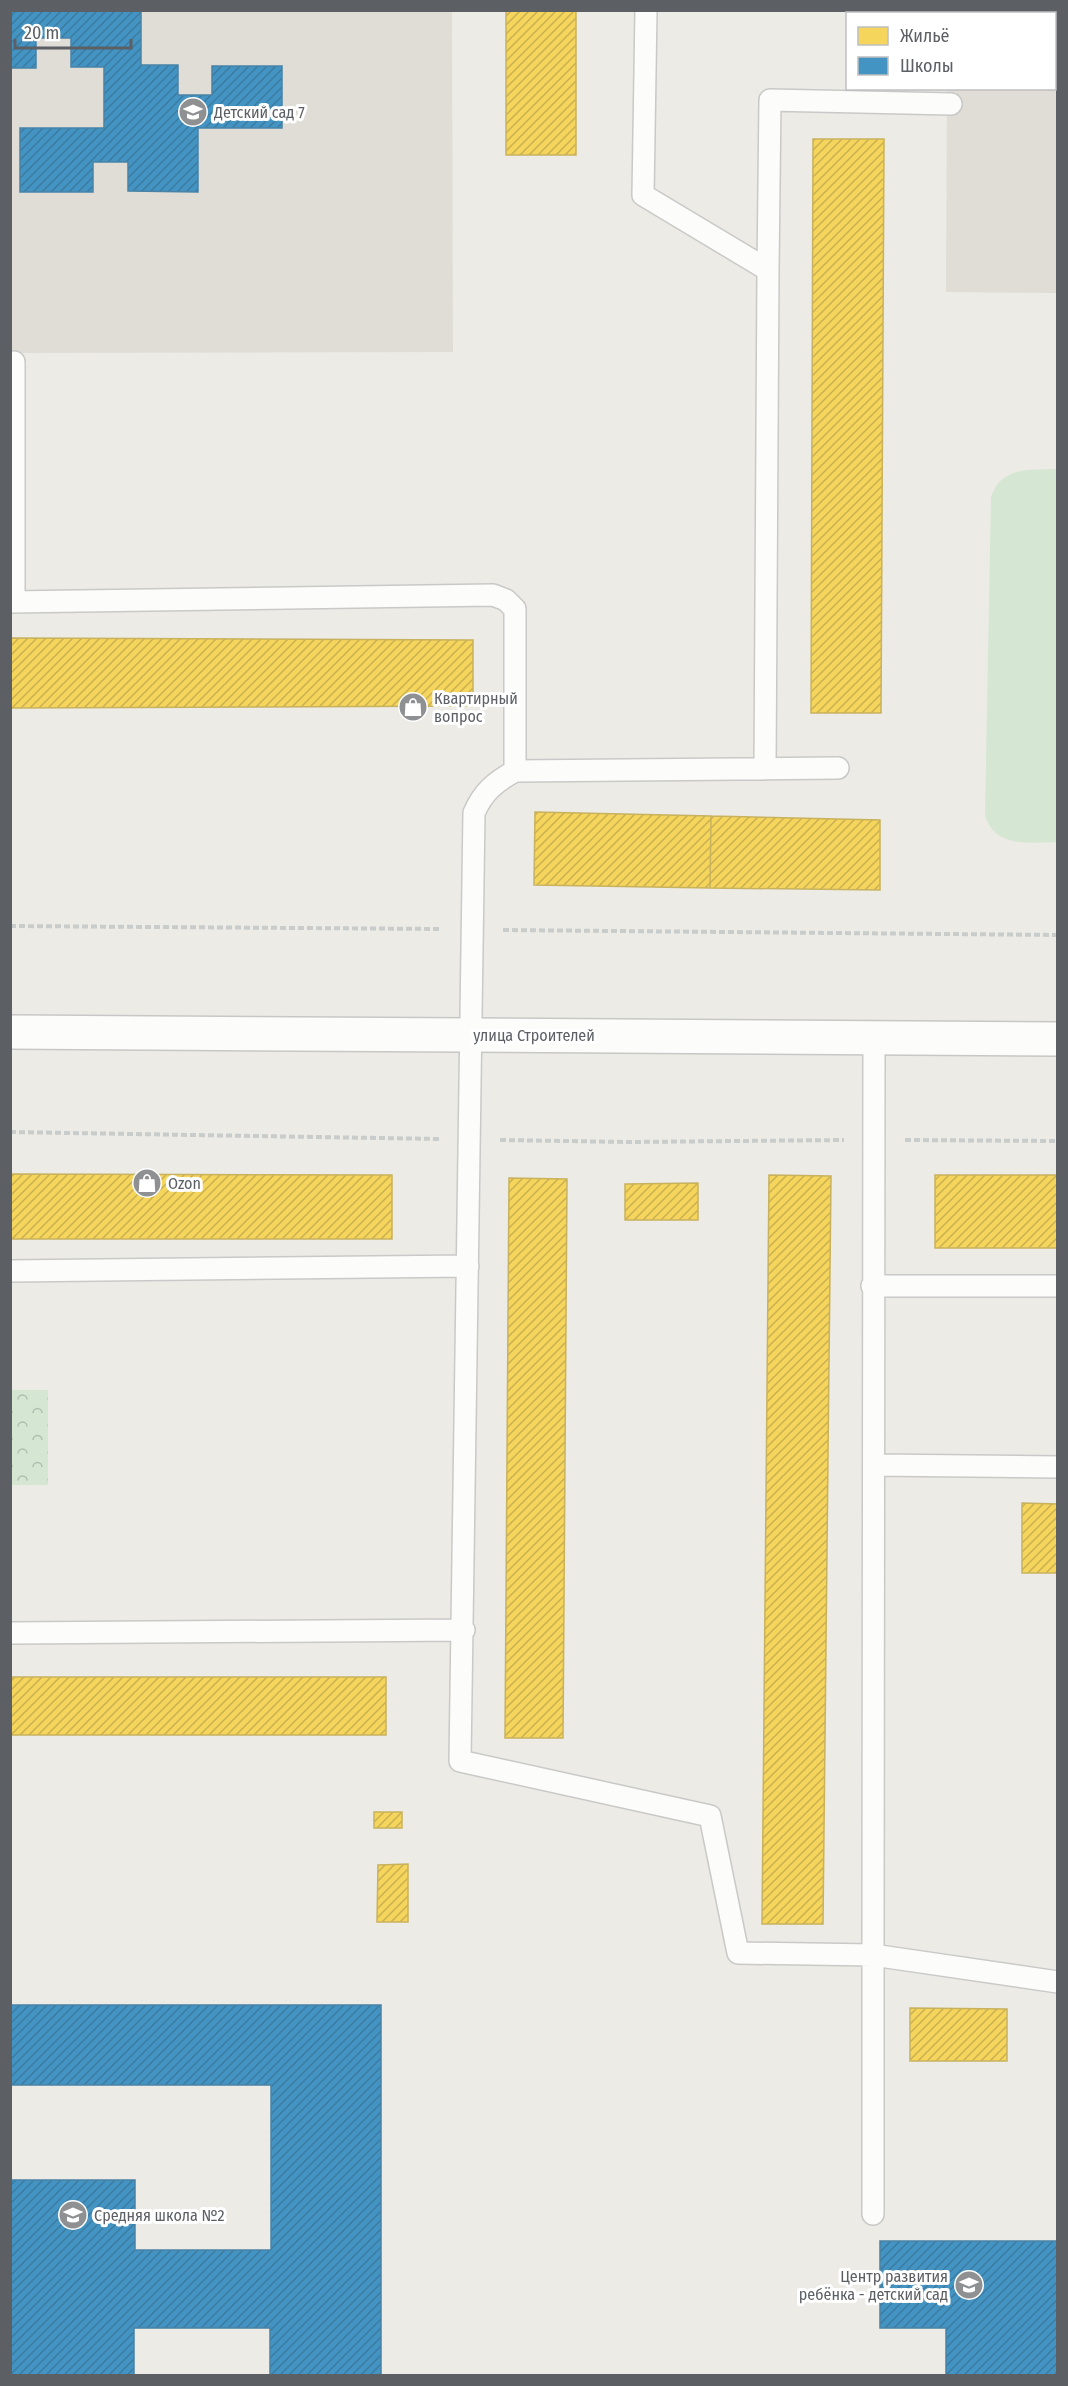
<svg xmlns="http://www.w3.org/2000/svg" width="1068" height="2386" font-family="'Fira Sans Condensed',sans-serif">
<defs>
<pattern id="park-crowns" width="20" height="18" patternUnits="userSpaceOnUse" patternTransform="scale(1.5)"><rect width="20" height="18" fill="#d5e7d3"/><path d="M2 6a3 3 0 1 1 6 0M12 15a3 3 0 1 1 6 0" fill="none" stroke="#b0beaf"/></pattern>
<pattern id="homes-hatch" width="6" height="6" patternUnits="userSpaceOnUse" patternTransform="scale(1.5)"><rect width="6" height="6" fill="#f6d55c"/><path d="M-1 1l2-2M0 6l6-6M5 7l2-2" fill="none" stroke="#cab050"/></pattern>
<pattern id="schools-hatch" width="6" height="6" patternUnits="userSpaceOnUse" patternTransform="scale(1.5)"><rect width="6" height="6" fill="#4393c3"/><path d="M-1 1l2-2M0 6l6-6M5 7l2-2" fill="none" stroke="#3b7ba2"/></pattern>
</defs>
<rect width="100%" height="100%" fill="#ecebe6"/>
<path fill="#dfddd6" d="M10,11H452L453,352L11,353Z
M997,11H1057V293L946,292L947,89L1054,88V14L997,13Z"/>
<path fill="url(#park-crowns)" d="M11,1390H48V1485H11Z"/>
<path fill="#d5e7d3" d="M1057,469V842C1030,843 994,848 985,815L991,497C1001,466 1030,470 1057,469Z"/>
<path fill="url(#homes-hatch)" stroke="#c8b25e" stroke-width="1.5" d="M506,10H576V155H506Z
M813,139H884L881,713H811Z
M10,638L473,640V706L10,708Z
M535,812L711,816L710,888L534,885Z
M711,816L880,820V890L710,888Z
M10,1174L392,1175V1239H10Z
M769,1175L831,1176L823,1924H762Z
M935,1175H1058V1248H935Z
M509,1178L567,1179L563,1738H505Z
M698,1183V1220H625V1184Z
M1022,1503L1058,1504V1573H1022Z
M10,1677H386V1735H10Z
M374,1812H402V1828H374Z
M408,1864V1922H377L378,1865Z
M910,2008L1007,2009V2061H910Z"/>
<path fill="url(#schools-hatch)" stroke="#4a83a6" stroke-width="1.5" d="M10,10H141V65H178V95H212V66H282V128H198V192L128,191V162H93V192H20V128H104V67H71V38H36V68H10Z
M997,10H1038V14H997Z
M10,2005H381V2376H270V2328H134V2375H10V2180H135V2250H271V2085H10Z
M880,2241H1058V2376H946V2328H880Z"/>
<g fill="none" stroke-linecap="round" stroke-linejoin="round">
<g stroke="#c9c9c8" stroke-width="24">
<path id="service" d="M646,10L643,195L768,270L770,100L951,104
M14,362V602
M10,602L493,595L506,600L515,609V771
M838,768L515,771C495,782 483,792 474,813L460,1761L710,1816L738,1953L873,1955L874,1037
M765,769L768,270
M10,1271L468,1266
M872,1286H1058
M874,1465L1058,1467
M10,1633L464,1630
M873,2214V1955L1058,1982"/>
</g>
<g stroke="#c7c8c6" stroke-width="36">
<path id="secondary" d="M10,1032L1058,1039"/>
</g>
<path stroke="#c8ccca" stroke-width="4" stroke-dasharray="6 3" stroke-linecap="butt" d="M10,926L442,929
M503,930L1058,935
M10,1132L439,1139
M500,1140L629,1142L844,1140
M905,1140L1058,1141"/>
<use href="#service" stroke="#fcfcfb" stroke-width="21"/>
<use href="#secondary" stroke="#fcfcfb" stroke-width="33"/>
</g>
<defs>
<g id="school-disc" transform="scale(1.5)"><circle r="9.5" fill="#8e9092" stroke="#fff"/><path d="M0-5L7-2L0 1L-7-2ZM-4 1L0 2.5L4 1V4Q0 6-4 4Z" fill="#fff"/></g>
<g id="shop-disc" transform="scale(1.5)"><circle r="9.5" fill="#8e9092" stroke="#fff"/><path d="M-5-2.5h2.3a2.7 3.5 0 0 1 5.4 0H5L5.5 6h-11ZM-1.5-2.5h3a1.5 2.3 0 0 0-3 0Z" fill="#fff"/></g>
</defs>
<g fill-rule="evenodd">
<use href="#school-disc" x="193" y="112"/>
<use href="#shop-disc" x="413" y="707"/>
<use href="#shop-disc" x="147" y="1183"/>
<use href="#school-disc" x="73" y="2215"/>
<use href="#school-disc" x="969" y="2285"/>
</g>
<g text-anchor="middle" stroke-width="6" stroke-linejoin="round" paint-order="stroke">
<g font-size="16" fill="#5c5f64" stroke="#fff" text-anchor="start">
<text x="214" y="118">Детский сад 7</text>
<text x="434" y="704">Квартирный<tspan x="434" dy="18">вопрос</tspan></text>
<text x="168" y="1189">Ozon</text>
<text x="94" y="2221">Средняя школа №2</text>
<text x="948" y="2282" text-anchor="end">Центр развития<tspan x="948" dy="18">ребёнка - детский сад</tspan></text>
</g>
<g font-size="16" fill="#5c5f64" stroke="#fff">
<text x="534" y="1041">улица Строителей</text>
</g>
</g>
<rect width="1068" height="2386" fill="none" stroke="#5c5f64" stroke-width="24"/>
<rect x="846" y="12" width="210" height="78" fill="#ffffff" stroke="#bebfc1" stroke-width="1.5"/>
<rect x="858" y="27" width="30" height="18" fill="#f6d55c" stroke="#bebfc1" stroke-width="1.5"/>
<text x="900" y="42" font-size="18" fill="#5c5f64">Жильё</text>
<rect x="858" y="57" width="30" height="18" fill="#4393c3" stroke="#bebfc1" stroke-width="1.5"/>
<text x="900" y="72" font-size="18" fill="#5c5f64">Школы</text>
<path d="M15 39v9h116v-9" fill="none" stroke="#5c5f64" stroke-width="3"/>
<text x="24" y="39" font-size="18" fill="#5c5f64" stroke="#ffffff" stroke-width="4.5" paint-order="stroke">20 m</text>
</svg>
